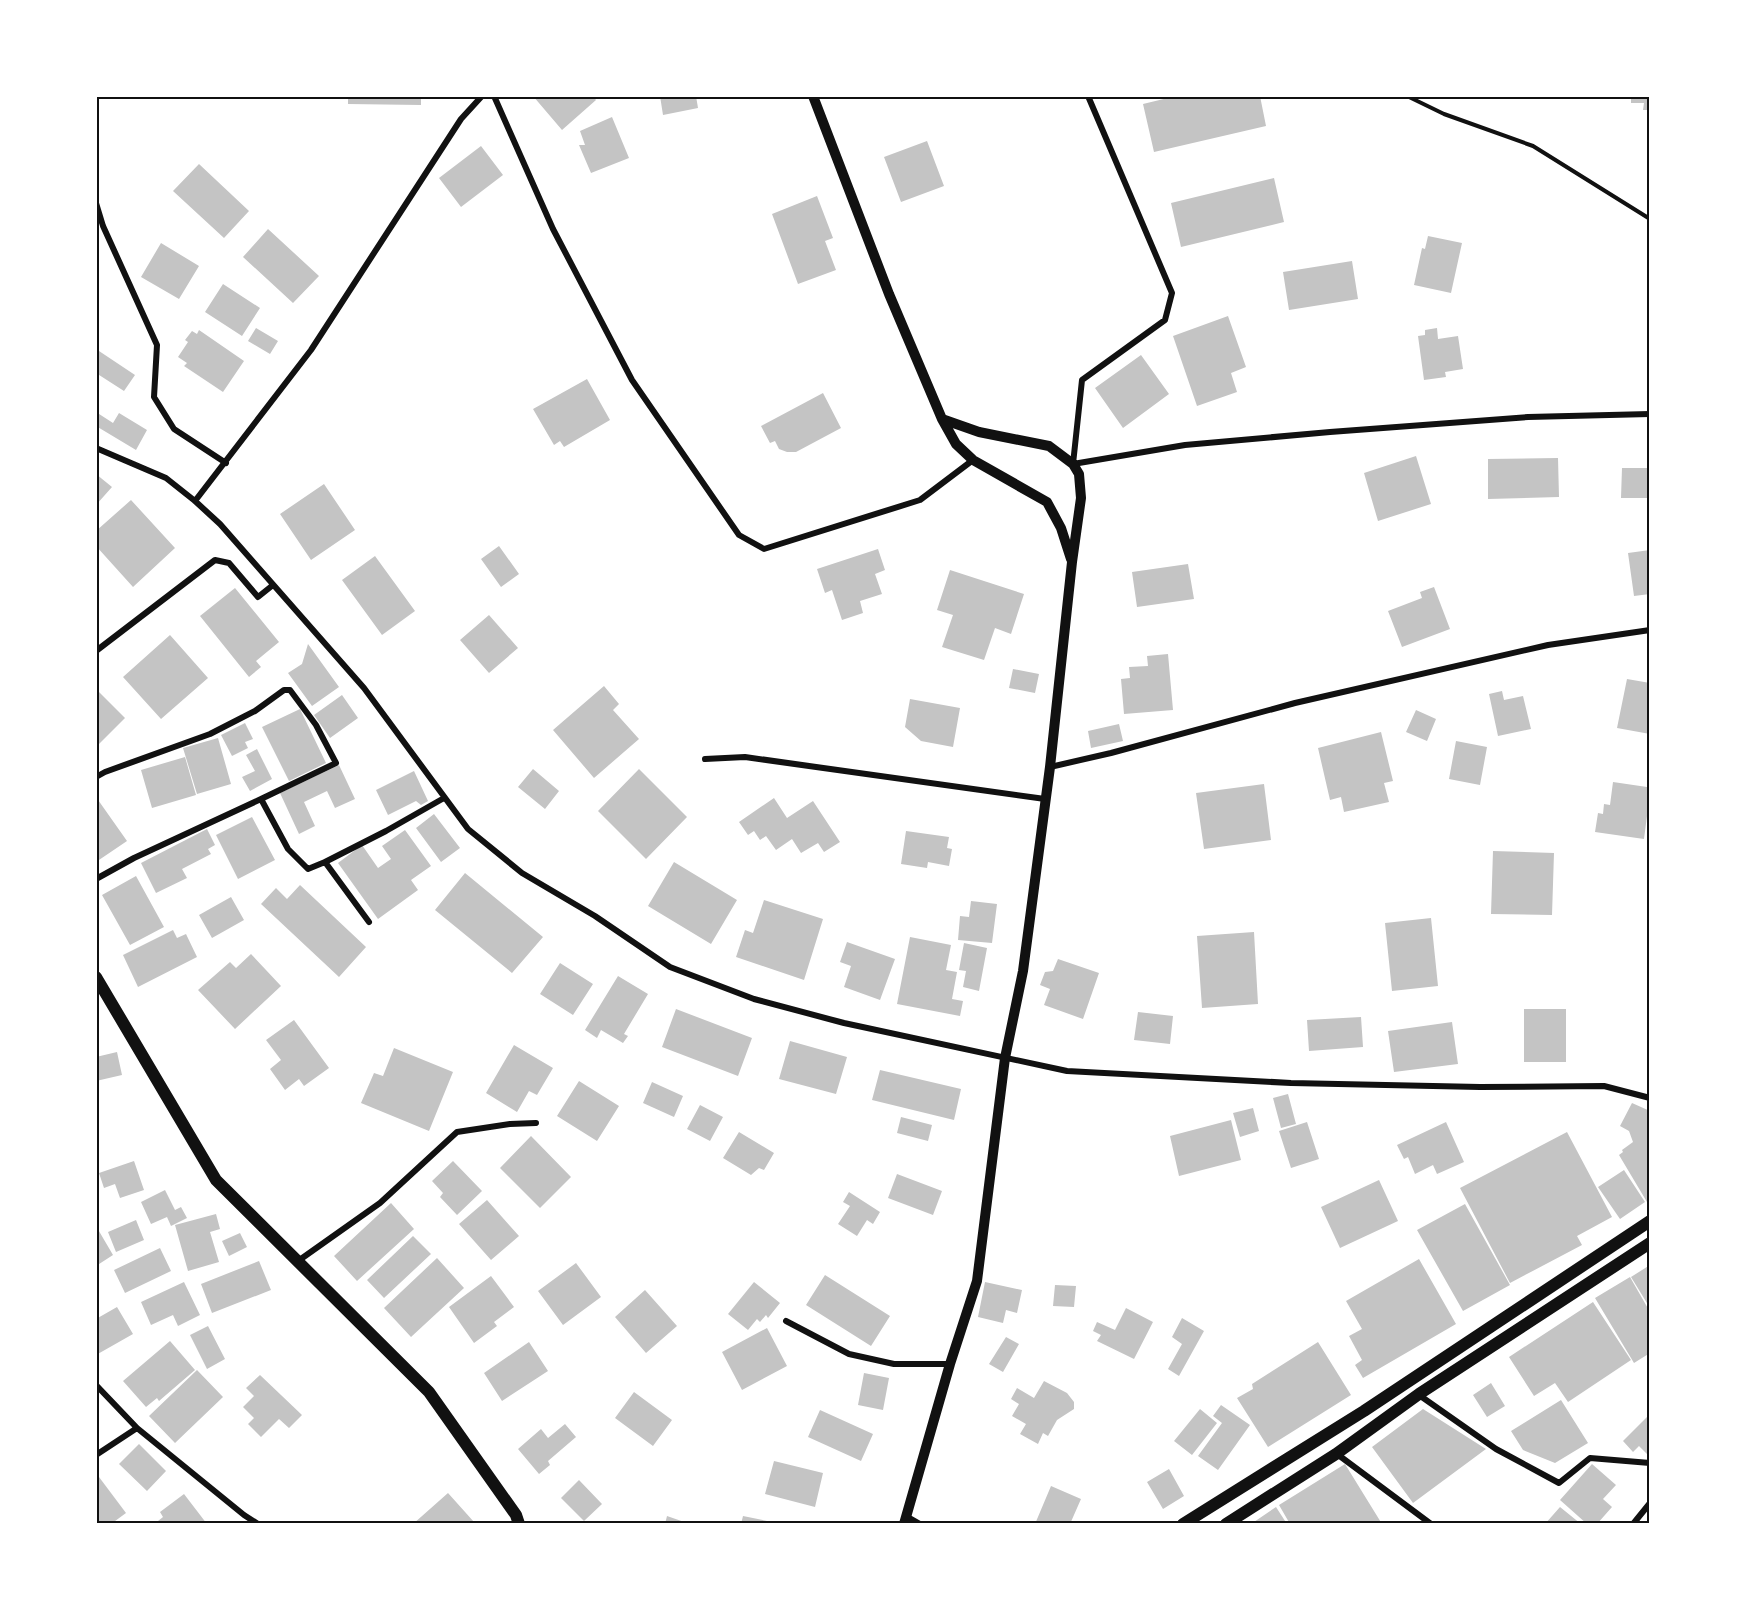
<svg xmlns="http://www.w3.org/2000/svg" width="1746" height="1620" font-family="Barlow,sans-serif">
<rect width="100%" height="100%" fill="#fff"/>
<path fill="#c4c4c4" d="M348,96H421V105L348,104Z
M533,96H593L596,100L562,130Z
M660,96H696L698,108L663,115Z
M1176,96H1260L1266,126L1154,152L1143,104Z
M1631,96H1650V110H1643L1644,103H1631Z
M612,117L629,158L591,173L579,145H585L580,131Z
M927,141L944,186L901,202L884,157Z
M481,146L503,175L461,207L439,178Z
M199,164L249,211L224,238L173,191Z
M1274,178L1284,222L1181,247L1171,203Z
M817,196L833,238L825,241L836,270L798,284L772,214Z
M268,229L319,276L293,303L243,257Z
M1428,236L1462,243L1451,293L1414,285L1422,248L1425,249Z
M161,243L199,266L179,299L141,277Z
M1352,261L1358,299L1289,310L1283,272Z
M223,284L260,308L242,336L205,312Z
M1228,316L1246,367L1231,373L1237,392L1197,406L1173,336Z
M256,328L278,341L270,354L248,341Z
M1437,328L1438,339L1458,336L1463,369L1445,372L1446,377L1424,380L1418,336L1425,335V330Z
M199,330L244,361L223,392L184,366L187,363L178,357L188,342L185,340L192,331L197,334Z
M96,349L135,375L124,391L96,373Z
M1141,355L1169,394L1123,428L1095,388Z
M587,379L610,420L564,447L560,441L554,445L533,409Z
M823,393L841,428L796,452H787L779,449L775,441L770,443L761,426Z
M96,412L113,423L119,413L147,430L136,450L96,426Z
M1416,456L1431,504L1378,521L1364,473Z
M1558,458L1559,497L1488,499V459Z
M1622,468H1650V498H1621Z
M96,474L112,487L96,505Z
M324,484L355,530L311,560L280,514Z
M131,500L175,548L133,587L96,546V531Z
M499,546L519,574L501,587L481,559Z
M878,549L885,570L875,574L882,594L860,601L863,613L842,620L832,590L825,593L817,569Z
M1650,550V594L1634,596L1628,553Z
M375,556L415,611L382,635L342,580Z
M1188,564L1194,599L1137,607L1132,572Z
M950,570L1024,594L1011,634L995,628L984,660L942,647L953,615L937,610Z
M1434,587L1450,629L1402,647L1388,611L1422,598L1420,592Z
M235,588L279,642L256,661L261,667L249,677L200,616Z
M489,615L518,648L489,673L460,640Z
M170,635L208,678L161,719L123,677Z
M308,644L339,687L312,706L288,673L302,664Z
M1168,654L1173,710L1124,714L1121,679L1130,678L1129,667L1148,666L1147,656Z
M1013,669L1039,674L1035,693L1009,688Z
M1627,679L1650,683V734L1617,728Z
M604,686L619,704L613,710L639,739L594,778L553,730Z
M96,689L125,718L96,747Z
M1502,691L1504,700L1523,696L1531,729L1498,736L1489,694Z
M342,695L358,718L330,738L314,715Z
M910,699L960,708L953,747L921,741L905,727Z
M300,709L326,763L289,781L262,727Z
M1416,710L1436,719L1427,741L1406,732Z
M245,723L253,739L245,742L248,748L232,756L221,735Z
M1119,724L1123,741L1091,748L1088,731Z
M1381,732L1393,781L1384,783L1389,802L1344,812L1341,797L1330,800L1318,748Z
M218,738L231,784L197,794L183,748Z
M1456,741L1487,747L1480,785L1449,779Z
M257,749L272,779L250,791L242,777L255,771L246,755Z
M185,757L196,795L152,808L141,770Z
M339,765L355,799L335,808L327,791L304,802L315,826L299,834L280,793Z
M533,769L559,791L545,809L518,787Z
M639,769L687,817L646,859L598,811Z
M414,771L428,801L421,805L416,801L388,815L376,790Z
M1613,782L1647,787L1650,793L1644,839L1595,832L1598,813L1603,814L1604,804L1610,805Z
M1264,784L1271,840L1204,849L1196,793Z
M96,797L127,841L96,862Z
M774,798L787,818L813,801L840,842L824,852L818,843L801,853L792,839L776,850L766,836L760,840L754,831L748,835L739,822Z
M434,814L460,848L441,862L416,828Z
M252,817L275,860L238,879L216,835Z
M207,829L215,845L208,849L211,854L182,869L187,878L156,893L141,863Z
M405,830L431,866L411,880L418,890L378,919L338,863L362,845L378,868L391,859L382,846Z
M906,831L949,837L947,848L952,849L949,866L928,862L927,868L901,864Z
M1493,851L1554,853L1552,915L1491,914Z
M674,862L737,900L711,944L648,906Z
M465,873L543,937L512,973L435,910Z
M136,876L164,927L130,945L102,895Z
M300,885L366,947L339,977L261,904L276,888L287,899Z
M231,897L244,920L212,938L199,915Z
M764,900L823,919L804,980L736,957L745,930L753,933Z
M971,901L997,904L992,943L958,940L960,916L969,917Z
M1431,918L1438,986L1392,991L1385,923Z
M173,930L177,938L186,934L197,957L138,987L123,955Z
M1254,932L1258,1004L1202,1008L1197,936Z
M910,937L951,945L946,970L957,972L952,999L963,1001L960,1016L897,1004Z
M847,942L895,959L880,1000L844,987L851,966L840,962Z
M964,943L987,948L979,991L963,987L966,971L959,970Z
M251,954L281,986L235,1029L198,990L230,962L236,968Z
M1058,959L1099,973L1083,1019L1044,1005L1050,989L1040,985L1045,972L1053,971Z
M560,963L593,984L573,1015L540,994Z
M618,976L648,994L624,1034L628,1036L623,1043L601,1030L597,1038L585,1030Z
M676,1009L752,1038L738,1076L662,1047Z
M1524,1009H1566V1062H1524Z
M1138,1012L1173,1016L1170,1044L1134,1040Z
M1361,1017L1363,1047L1309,1051L1307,1020Z
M294,1020L329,1068L304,1086L299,1079L285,1090L270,1069L281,1060L266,1040Z
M1452,1022L1458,1064L1394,1072L1388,1031Z
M790,1041L847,1057L836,1094L779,1079Z
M514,1045L553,1068L537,1095L529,1091L517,1112L486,1093Z
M394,1048L453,1072L429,1131L361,1103L374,1073L383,1076Z
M117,1052L122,1075L96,1081V1057Z
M880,1070L961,1089L954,1120L872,1100Z
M579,1081L619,1106L597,1141L557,1116Z
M652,1082L683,1096L674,1117L643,1103Z
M1288,1094L1296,1124L1281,1128L1273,1098Z
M1632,1103L1650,1111V1200L1647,1202L1619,1155L1623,1152L1622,1150L1633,1142L1629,1131L1620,1126Z
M700,1105L723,1117L710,1141L687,1129Z
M1253,1108L1259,1131L1240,1137L1233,1113Z
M901,1117L932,1125L928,1141L897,1133Z
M1231,1120L1241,1160L1179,1176L1170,1136Z
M1307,1122L1319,1159L1291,1168L1279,1131Z
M1446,1122L1464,1162L1437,1174L1433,1165L1415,1174L1408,1157L1404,1159L1397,1145Z
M739,1132L774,1153L764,1170L759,1168L751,1175L723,1158Z
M1567,1132L1612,1217L1577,1236L1582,1245L1510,1283L1460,1188Z
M531,1136L571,1177L540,1208L500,1168Z
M134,1161L144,1190L120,1198L115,1184L104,1188L99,1173Z
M453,1161L482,1191L457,1215L440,1197L443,1193L432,1181Z
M1624,1170L1645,1202L1620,1219L1598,1187Z
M897,1174L942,1191L933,1215L888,1198Z
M1379,1180L1398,1221L1340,1248L1321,1207Z
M165,1190L175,1210L181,1207L187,1218L171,1226L167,1217L151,1224L141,1202Z
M849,1192L880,1212L873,1224L867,1220L857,1236L838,1224L850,1206L843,1202Z
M487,1200L519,1236L491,1260L459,1224Z
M391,1203L414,1229L357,1281L334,1256Z
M1465,1204L1510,1285L1463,1311L1417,1230Z
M216,1214L220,1229L210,1232L219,1262L188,1271L175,1225Z
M136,1220L144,1240L116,1252L108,1232Z
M96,1226L113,1255L96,1266Z
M240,1233L247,1247L229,1256L222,1241Z
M413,1236L431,1254L384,1298L367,1280Z
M160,1248L171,1271L125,1293L114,1270Z
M437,1258L464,1288L411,1337L384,1308Z
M1419,1259L1456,1324L1363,1378L1355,1365L1362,1360L1349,1336L1362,1329L1346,1301Z
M259,1261L271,1290L212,1313L201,1284Z
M576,1263L601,1297L563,1325L538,1291Z
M1650,1265V1308L1631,1277Z
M825,1275L890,1316L871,1346L806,1305Z
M491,1276L514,1307L494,1322L497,1326L474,1343L449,1307Z
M1630,1277L1650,1312V1353L1634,1363L1595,1298Z
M184,1282L200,1315L178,1326L173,1315L151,1325L141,1302Z
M754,1282L780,1303L768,1318L766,1315L760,1322L757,1319L748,1330L728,1314Z
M985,1282L1022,1290L1017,1313L1006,1310L1003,1323L978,1317Z
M1055,1285L1076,1286L1074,1307L1053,1306Z
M645,1290L677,1326L646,1353L615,1317Z
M1593,1302L1631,1360L1568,1402L1555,1383L1534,1396L1509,1357Z
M117,1307L133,1334L96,1355V1324L98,1323L96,1319Z
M1126,1308L1153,1322L1134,1359L1097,1341L1101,1335L1093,1331L1097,1322L1115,1330Z
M1182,1318L1204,1331L1179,1376L1168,1369L1182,1344L1172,1337Z
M208,1326L225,1359L207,1369L190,1335Z
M767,1328L787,1366L742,1390L722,1352Z
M1006,1337L1019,1344L1003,1372L989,1364Z
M170,1341L195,1370L159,1401L157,1398L146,1407L123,1381Z
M529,1342L548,1371L502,1401L484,1373Z
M1318,1342L1351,1395L1268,1447L1237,1398L1253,1389L1252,1384Z
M197,1370L223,1397L175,1443L149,1416Z
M864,1373L889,1378L883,1410L858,1405Z
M260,1375L302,1415L289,1428L279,1419L261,1437L248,1424L254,1418L243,1407L254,1396L246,1388Z
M1044,1381L1067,1393L1074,1402V1409L1057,1420L1048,1436L1043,1433L1038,1444L1020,1434L1026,1424L1012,1416L1019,1404L1011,1399L1017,1388L1034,1398Z
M1491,1383L1505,1406L1487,1417L1473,1395Z
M634,1392L672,1420L653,1446L615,1418Z
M1561,1400L1588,1443L1555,1463L1523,1450L1511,1431Z
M1221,1405L1250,1425L1218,1470L1198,1456L1222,1423L1213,1416Z
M1200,1409L1217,1423L1192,1455L1174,1441Z
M1423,1409L1486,1449L1413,1503L1372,1447Z
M820,1410L873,1434L861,1461L808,1437Z
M1650,1414V1453L1648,1455L1639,1446L1633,1452L1623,1441Z
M565,1424L576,1437L548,1461L550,1465L539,1474L518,1449L541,1429L548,1438Z
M139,1444L166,1471L147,1491L119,1464Z
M774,1461L823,1473L815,1507L765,1494Z
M1345,1464L1382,1524H1290L1279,1505Z
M1592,1464L1616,1485L1603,1499L1612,1507L1597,1524H1587L1560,1500Z
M1169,1469L1184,1496L1163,1509L1147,1482Z
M99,1477L126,1513L111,1524H96V1479Z
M579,1480L602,1504L584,1521L561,1498Z
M1051,1486L1081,1499L1070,1524H1035Z
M448,1493L474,1522L472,1524H413Z
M184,1494L207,1524H160L158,1521L163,1517L160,1512Z
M1276,1507L1287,1524H1251Z
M1560,1507L1581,1524H1545Z
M667,1516L690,1524H665Z
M743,1516L777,1523V1524H741Z"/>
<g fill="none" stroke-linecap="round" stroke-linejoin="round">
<path stroke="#111" stroke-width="4" d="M1407,96L1444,114L1533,146L1650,219"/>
<path stroke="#111" stroke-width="6" d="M494,96L553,229L632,380L739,535L764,549L920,500L973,460
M1088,96L1172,293L1165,320L1082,380L1073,464L1185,445L1330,432L1528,417L1650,414
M96,203L103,226L157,345L154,397L174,429L226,463
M96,448L166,478L195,501L220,524L364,688L468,829L522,873L595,916L670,967L754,999L844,1023L1067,1071L1291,1083L1480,1087L1604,1086L1650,1098
M195,501L311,350L461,119L482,96
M96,651L215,560L229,563L258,597L273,585
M705,759L745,757L1045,799
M1050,767L1111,753L1295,703L1548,645L1650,630
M96,777L105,772L210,734L255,711L284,690H290L316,725L336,763L261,799L288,849L308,869L325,862L369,922
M325,862L386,831L444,798
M96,879L134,858L261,799
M298,1261L380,1203L457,1132L510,1124L536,1123
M786,1321L849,1354L894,1364H950
M96,1385L137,1428L244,1515L258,1524
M1419,1395L1496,1449L1559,1483L1590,1458L1650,1463
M1337,1454L1431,1524
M96,1455L137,1428
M906,1516L920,1524
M1633,1524L1650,1503"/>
<path stroke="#111" stroke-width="10" d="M813,96L889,294L942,419L956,444L973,460L1047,502L1061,528L1071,559
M904,1524L950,1364L977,1281L1005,1058L1023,971L1050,767L1072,562L1081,498L1079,474L1073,464L1049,446L979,432L942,419"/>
<path stroke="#111" stroke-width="12" d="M96,977L216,1180L429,1392L516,1515L519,1524
M1183,1524L1364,1411L1650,1221
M1226,1524L1336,1454L1419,1394L1650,1243"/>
</g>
<rect width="1746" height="1620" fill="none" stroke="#ffffff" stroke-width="195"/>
<rect x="98" y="98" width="1550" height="1424" fill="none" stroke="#111" stroke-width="2"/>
</svg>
